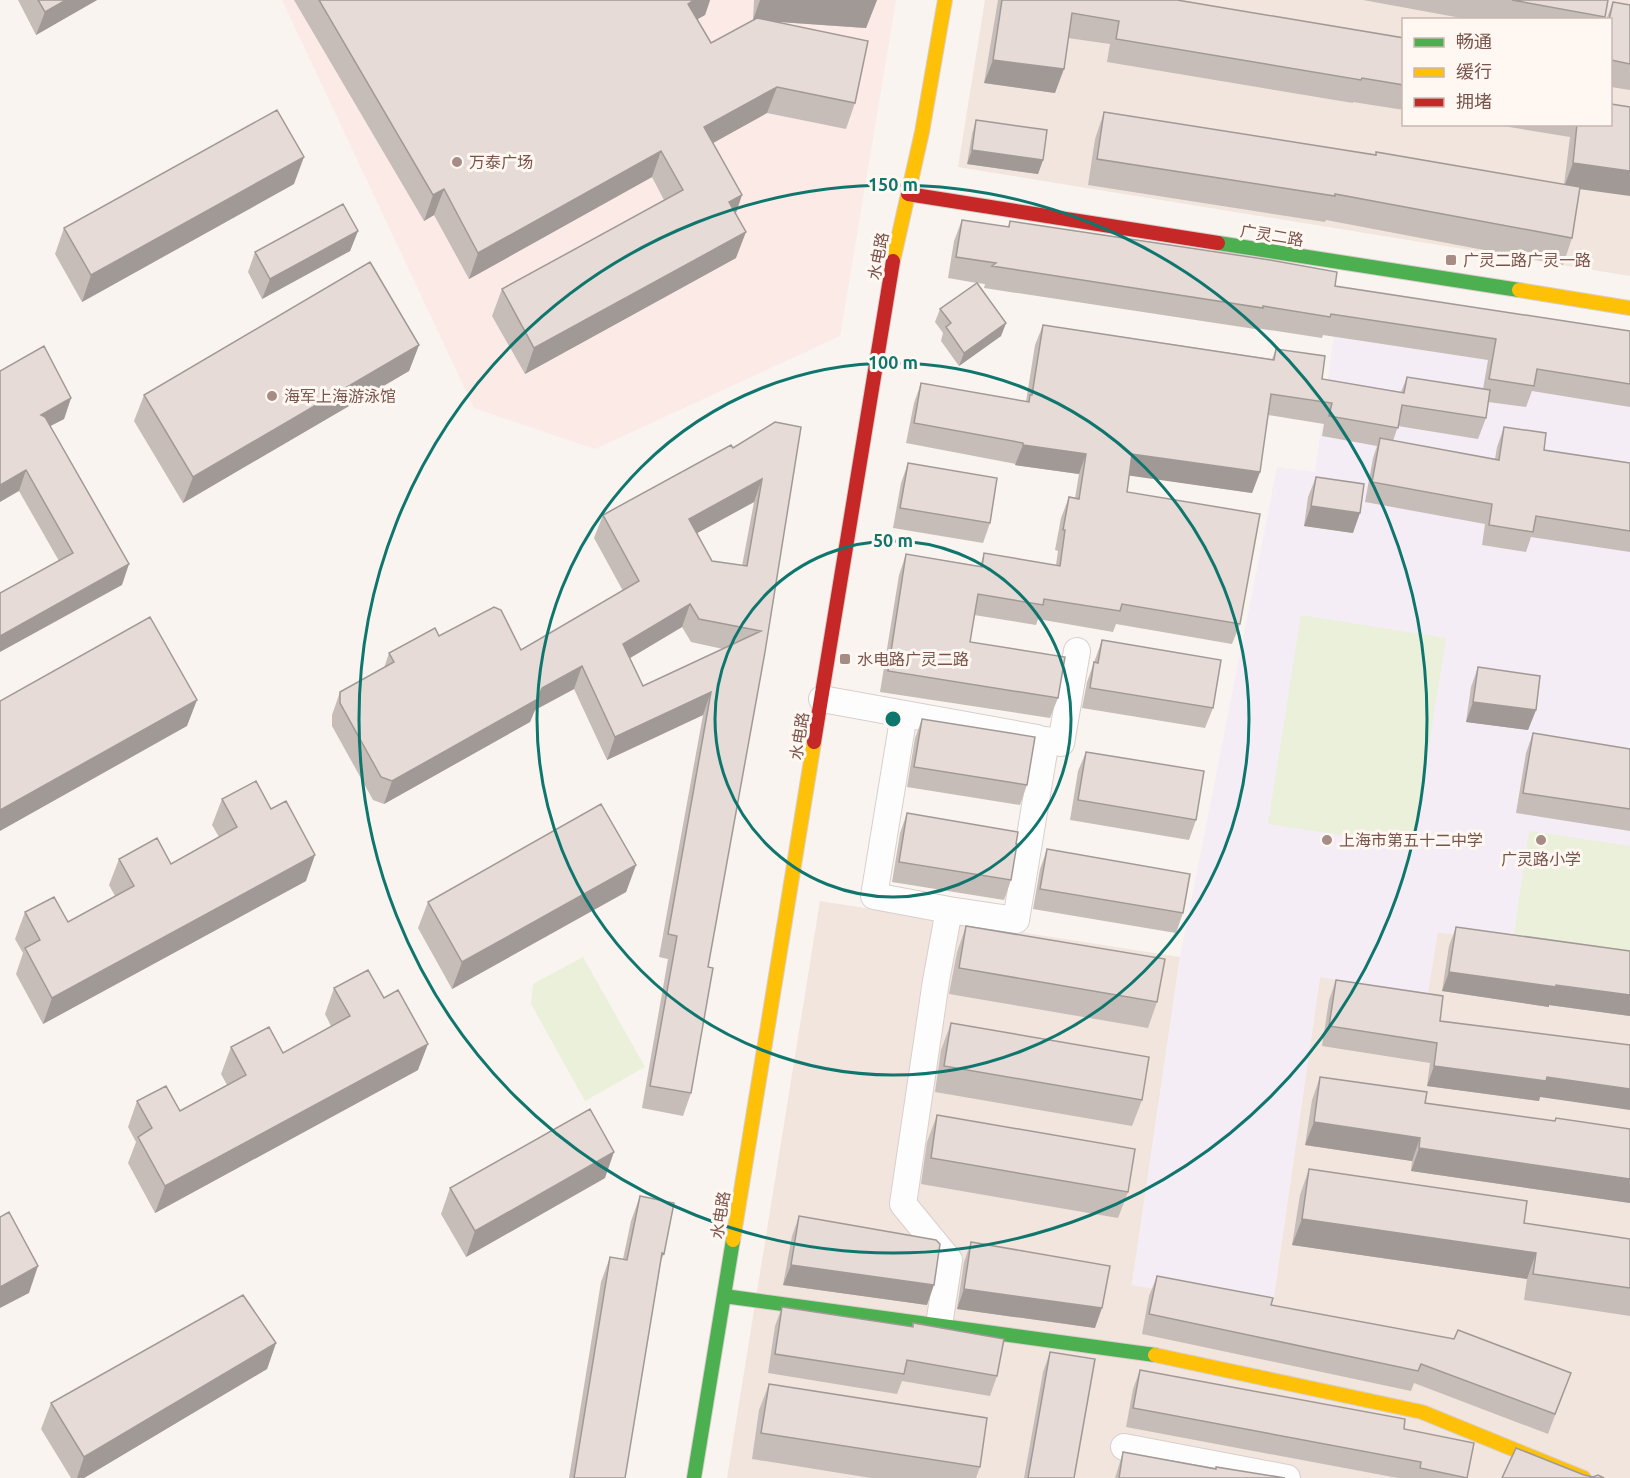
<svg xmlns="http://www.w3.org/2000/svg" width="1630" height="1478" font-family="Ubuntu,'Noto Sans SC',sans-serif">
<rect width="100%" height="100%" fill="#f9f4ef"/>
<path fill="#f2e5dd" fill-rule="evenodd" d="M985,0H1630V276L958,167ZM1404,20H1610V124H1404Z
M820,901L1180,957L1132,1284L1272,1309L1320,977L1427,994L1437,932L1630,960V1478H727Z"/>
<path fill="#fbeae6" d="M282,0H896L840,336L595,449L474,408Z"/>
<path fill="#f4edf5" d="M1338,306L1630,352V960L1438,932L1428,994L1320,977L1272,1310L1132,1285L1180,957L1277,467L1315,472Z"/>
<path fill="#eaf0da" d="M1301,615L1446,638L1413,846L1268,824Z
M1529,831L1630,846V959L1513,942Z
M583,957L645,1067L585,1101L531,1004L533,984Z"/>
<g fill="none" stroke-linecap="round" stroke-linejoin="round">
<g stroke="#d8cfcc" stroke-width="28">
<path id="street" d="M822,699L1037,738
M904,714L874,896L949,910
M939,1325L949,1260L903,1204L936,981L949,910L1016,920L1046,740L1061,743L1077,651
M1124,1447L1287,1478"/>
</g>
<g stroke="#d9cfcb" stroke-width="16">
<path id="fast" d="M1218,243L1519,290
M724,1296L1155,1355
M694,1478L733,1240"/>
</g>
<g stroke="#d9cfcb" stroke-width="16">
<path id="slow" d="M893,261L922,132L945,0
M1519,290L1630,308
M733,1240L814,742
M1155,1355L1422,1412L1584,1478"/>
</g>
<g stroke="#d9cfcb" stroke-width="16">
<path id="jam" d="M908,194L1218,243
M814,742L893,261"/>
</g>
<use href="#street" stroke="#fefdfd" stroke-width="26"/>
<use href="#fast" stroke="#4caf50" stroke-width="14"/>
<use href="#slow" stroke="#ffc107" stroke-width="14"/>
<use href="#jam" stroke="#c62828" stroke-width="14"/>
</g>
<path fill="#c6bcb8" fill-rule="evenodd" d="M18,0H97L36,35Z
M294,0H710L705,15L697,19L711,43L753,20L754,0H877L866,28L779,22L855,103L846,129L767,113L713,143L736,214V258L525,374L492,316L502,289L664,200L652,177L469,279L434,215L424,221Z
M998,0H1177L1404,38V110L1353,102V103L1107,62L1110,44L1068,38L1055,93L984,83Z
M1363,0H1608L1604,20H1472Z
M1613,2L1630,5V90L1611,87V20H1606Z
M1104,112L1564,185L1570,137L1491,124H1611L1580,189L1572,238L1563,265L1326,220L1325,222L1088,185L1095,139Z
M976,120L1043,160L1038,174L967,164L972,134Z
M294,184L82,302L55,254L64,228Z
M962,220L1008,227L1010,221L1335,286L1630,331V407L1532,391L1526,407L1488,402L1486,418L1478,439L1398,426L1393,441L1495,459L1497,447L1504,427L1544,450L1630,463V552L1531,537L1526,552L1482,545L1485,524L1365,502L1373,458L1377,446L1322,436L1324,424L1268,415L1260,472L1252,493L1129,475L1127,492L1240,624L1232,644L1116,624L1113,632L1038,619L1036,625L974,615L970,642L1058,698L1050,718L880,692L899,575L906,554L980,566L984,553L1056,565L1058,551L1055,550L1061,518L1069,497L1075,498L1079,474L1015,465L1016,464L906,443L914,403L921,383L1026,402L1035,345L1043,325L1272,359L1276,349L1322,379L1401,392L1407,377L1483,389L1488,360L1323,335L1322,338L1256,328L1255,329L984,288L985,284L977,283L1006,323L1001,336L959,366L941,341L943,333L935,322L940,309L977,283L948,278L954,241Z
M358,231L350,251L262,299L248,272L255,252Z
M419,345L409,371L183,503L134,421L144,395Z
M0,371L71,398L64,419L50,426L122,585L59,561L19,491Z
M801,427L708,967L691,1093L683,1116L642,1108L668,959L659,957L703,715L607,760L574,689L535,710L530,722L384,804L373,800L332,726V715L340,692L384,668L389,653L521,650L623,591L594,538L603,515L733,448ZM754,502L742,566L712,561L697,533ZM682,627L691,642L723,649L643,686L630,658Z
M908,463L990,523L983,543L893,528L901,483Z
M1316,477L1353,533L1304,526L1308,497Z
M1102,640L1213,708L1205,728L1082,708L1087,682Z
M1478,667L1536,710L1528,730L1466,722L1471,687Z
M922,719L1027,785L1020,805L907,787L915,738Z
M1533,733L1630,749V831L1516,813L1526,753Z
M1086,752L1196,820L1189,840L1070,820L1078,771Z
M222,799L306,881L43,1024L16,974L23,953L15,939L25,912L68,922L115,896L109,885L119,859L171,864L219,837L212,825Z
M907,813L1011,880L1004,900L892,882L900,833Z
M1047,849L1183,913L1176,933L1033,909L1040,869Z
M636,865L626,892L452,989L418,928L428,902Z
M966,926L1157,1002L1148,1028L949,994L957,952Z
M1456,927L1630,951V1016L1549,1005V1007L1442,991L1449,946Z
M1336,980L1440,1021L1540,1097L1539,1101L1427,1086L1430,1063L1322,1046L1329,1000Z
M334,988L418,1070L155,1213L128,1163L136,1142L128,1127L137,1101L180,1111L227,1085L221,1074L231,1047L283,1053L331,1026L325,1014Z
M951,1023L1142,1100L1132,1126L935,1092L941,1050Z
M1320,1077L1425,1103L1554,1121L1556,1118L1630,1129V1203L1411,1171L1412,1161L1305,1145L1312,1100Z
M937,1115L1128,1192L1118,1218L921,1184L927,1142Z
M1309,1169L1524,1223L1630,1239V1316L1524,1300L1527,1279L1292,1245L1300,1195Z
M605,1178L466,1257L441,1214L450,1188Z
M640,1196L664,1254L661,1261L625,1478H569L601,1282L610,1257L623,1259L631,1221Z
M799,1216L927,1305L783,1285L792,1236Z
M971,1242L1095,1328L957,1309L964,1262Z
M1157,1276L1271,1305L1571,1373L1548,1434L1414,1383L1411,1391L1142,1334L1149,1296Z
M782,1307L912,1327L913,1323L997,1376L990,1396L902,1381L897,1394L768,1373L775,1326Z
M276,1343L267,1369L84,1478H71L41,1429L51,1403Z
M1050,1352L1074,1478H1024L1043,1372Z
M1140,1370L1404,1429L1467,1478H1398L1126,1427L1133,1389Z
M769,1384L980,1467L976,1478H871L752,1459L759,1410Z
M1123,1452L1216,1468L1285,1478H1115Z"/>
<path fill="#a19996" d="M66,0H97L36,35L45,12Z
M694,0H710L705,15L678,30L688,4Z
M760,0H877L866,28L753,20Z
M993,60L1064,69L1055,93L984,83Z
M777,87L767,113L695,153L704,127Z
M972,150L1043,160L1038,174L967,164Z
M661,151L652,177L469,279L478,253Z
M304,157L294,184L82,302L91,275Z
M1573,163L1630,171V196L1564,187Z
M444,189L434,215L424,221L433,195Z
M742,195L733,222L729,202Z
M358,231L350,251L262,299L270,279Z
M746,232L736,258L525,374L534,348Z
M1006,323L1001,336L959,366L964,353Z
M419,345L409,371L183,503L193,477Z
M71,398L64,419L33,435L41,415Z
M1023,445L1086,454L1079,474L1015,465Z
M1132,454L1260,472L1252,493L1125,475Z
M26,470L19,491L0,502V485Z
M762,479L754,502L681,542L689,519Z
M1311,506L1360,513L1353,533L1304,526Z
M129,564L122,585L0,652V636Z
M690,604L682,627L615,667L623,644Z
M582,666L574,689L535,710L530,722L384,804L392,781L542,688Z
M711,692L703,715L607,760L615,737Z
M197,700L187,726L0,831V810Z
M1473,702L1536,710L1528,730L1466,722Z
M315,855L306,881L43,1024L52,998Z
M636,865L626,892L452,989L462,962Z
M1449,972L1630,995V1016L1549,1005V1007L1442,991Z
M428,1044L418,1070L155,1213L165,1186Z
M1434,1066L1547,1077L1630,1089V1110L1540,1097L1539,1101L1427,1086Z
M1314,1122L1420,1138L1412,1161L1305,1145Z
M1419,1148L1630,1179V1203L1411,1171Z
M614,1152L605,1178L466,1257L475,1231Z
M1302,1219L1536,1253L1527,1279L1292,1245Z
M791,1265L934,1285L927,1305L783,1285Z
M38,1266L29,1293L0,1308V1287Z
M964,1289L1102,1308L1095,1328L957,1309Z
M276,1343L267,1369L84,1478H77L84,1457Z"/>
<path fill="#e6dbd6" stroke="#a19996" stroke-width="1.5" fill-rule="evenodd" d="M38,0H66L45,12Z
M319,0H694L688,4L711,43L757,18L868,41L855,103L777,87L704,127L742,195L729,202L746,232L534,348L502,289L683,190L661,151L478,253L444,189L433,195Z
M1002,0H1177L1404,38V85L1362,78L1361,80L1116,39L1119,21L1072,13L1064,69L993,60Z
M1512,0H1608L1605,17Z
M1613,2L1630,5V64L1611,60V20H1609Z
M1611,104L1630,107V171L1573,163L1577,124H1611Z
M277,110L304,157L91,275L64,228Z
M1104,112L1376,155V152L1580,187L1572,238L1335,194V196L1097,159Z
M976,120L1047,130L1043,160L972,150Z
M343,204L358,231L270,279L255,252Z
M962,220L1009,227L1010,221L1270,260L1337,272L1335,286L1630,331V384L1537,369L1534,386L1489,379L1496,339L1331,314L1330,317L1263,306V308L992,266L996,263L956,257Z
M370,262L419,345L193,477L144,395Z
M977,283L1006,323L964,353L946,327L951,323L940,309Z
M1043,325L1274,360L1276,349L1325,356L1322,379L1404,393L1407,377L1490,390L1486,418L1402,405L1398,428L1329,416L1332,403L1271,394L1260,472L1132,454L1127,492L1260,514L1240,624L1122,604L1120,611L1044,599L1043,605L978,594L970,642L1065,657L1058,698L888,671L906,554L982,567L984,553L1060,566L1065,530H1063L1069,497L1079,499L1086,454L1023,445V443L914,423L921,383L1029,402L1030,395H1032Z
M44,346L71,398L41,415L45,417L129,564L0,636V593L73,553L26,470L0,485V371Z
M775,422L801,427L765,652L708,967L713,968L691,1093L650,1086L677,936L668,934L711,692L615,737L582,666L542,688L538,699L392,781L381,777L340,703V692L394,662L389,653L435,628L439,636L494,607L501,610L521,650L639,581L603,515L731,445L733,448ZM762,479L747,566L712,561L689,519ZM690,604L699,619L761,631L643,686L623,644Z
M1504,427L1546,433L1544,450L1630,463V531L1536,516L1533,532L1489,525L1492,504L1372,482L1380,438L1499,460Z
M908,463L997,478L990,523L900,508Z
M1316,477L1364,484L1360,513L1311,506Z
M150,617L197,700L0,810V701Z
M1102,640L1221,660L1213,708L1090,688L1094,662L1098,663Z
M1478,667L1540,676L1536,710L1473,702Z
M922,719L1035,737L1027,785L914,767Z
M1533,733L1630,749V809L1523,793Z
M1086,752L1204,771L1196,820L1078,800Z
M256,781L271,809L286,801L315,855L52,998L25,948L40,940L25,912L54,897L68,922L134,886L119,859L157,838L171,864L237,827L222,799Z
M601,804L636,865L462,962L428,902Z
M907,813L1018,832L1016,844H1017L1011,880L899,862Z
M1047,849L1190,874L1183,913L1040,889Z
M966,926L1165,959L1157,1002L959,968Z
M1456,927L1630,951V995L1556,985V987L1449,972Z
M368,970L384,998L398,990L428,1044L165,1186L138,1137L152,1128L137,1101L166,1086L180,1111L246,1075L231,1047L269,1027L283,1053L350,1016L334,988Z
M1336,980L1443,996L1440,1021L1630,1045V1089L1547,1077L1546,1081L1434,1066L1437,1043L1329,1026Z
M951,1023L1149,1057L1142,1100L944,1066Z
M1320,1077L1427,1092L1425,1103L1555,1121L1556,1118L1630,1129V1179L1419,1148L1420,1138L1314,1122Z
M590,1109L614,1152L475,1231L450,1188Z
M937,1115L1135,1149L1128,1192L931,1158Z
M1309,1169L1527,1201L1524,1223L1630,1239V1288L1533,1274L1536,1253L1302,1219Z
M640,1196L674,1203L664,1254L662,1253L625,1478H574L610,1257L627,1260Z
M9,1212L38,1266L0,1287V1217Z
M799,1216L936,1240L940,1244L934,1285L791,1265Z
M971,1242L1110,1266L1102,1308L964,1289Z
M1157,1276L1273,1298L1271,1305L1454,1339L1458,1330L1571,1373L1555,1414L1421,1364L1418,1371L1149,1314Z
M243,1295L276,1343L84,1457L51,1403Z
M782,1307L913,1327V1323L1004,1339L997,1376L907,1360L904,1374L775,1354Z
M1050,1352L1095,1359L1074,1478H1028Z
M1140,1370L1405,1419L1404,1429L1474,1443L1467,1478L1420,1468L1421,1462L1133,1408Z
M769,1384L987,1418L980,1467L761,1433Z
M1516,1448L1584,1475L1593,1477L1598,1475L1604,1478H1502Z
M1123,1452L1216,1469V1467L1285,1478H1119Z"/>
<g fill="none" stroke="#0f766e" stroke-width="3">
<circle cx="893" cy="719" r="178"/>
<circle cx="893" cy="719" r="356"/>
<circle cx="893" cy="719" r="534"/>
</g>
<g fill="#a68c85" stroke="#fff8f2" stroke-width="2">
<circle cx="457" cy="162" r="6"/>
<rect x="1445" y="254" width="12" height="12" rx="3"/>
<circle cx="272" cy="396" r="6"/>
<rect x="839" y="653" width="12" height="12" rx="3"/>
<circle cx="1327" cy="840" r="6"/>
<circle cx="1541" cy="840" r="6"/>
</g>
<g text-anchor="middle" stroke-width="6" stroke-linejoin="round" paint-order="stroke">
<g font-size="16" fill="#7a544c" stroke="#fff8f2" text-anchor="start">
<text x="469" y="168">万泰广场</text>
<text x="1463" y="266">广灵二路广灵一路</text>
<text x="284" y="402">海军上海游泳馆</text>
<text x="857" y="665">水电路广灵二路</text>
<text x="1339" y="846">上海市第五十二中学</text>
<text x="1541" y="865" text-anchor="middle">广灵路小学</text>
</g>
<g font-size="16" fill="#7a544c" stroke="#fff8f2">
<text transform="translate(1272 235) rotate(9)" y="6">广灵二路</text>
<text transform="translate(878 256) rotate(-79)" y="6">水电路</text>
<text transform="translate(799 736) rotate(-81)" y="6">水电路</text>
<text transform="translate(720 1215) rotate(-81)" y="6">水电路</text>
</g>
</g>
<circle cx="893" cy="719" r="9" fill="#0f766e" stroke="#fff8f2" stroke-width="3"/>
<g font-size="18" text-anchor="middle" font-weight="bold" fill="#0f766e" stroke="#fff8f2" stroke-width="6" stroke-linejoin="round" paint-order="stroke">
<text x="893" y="191">150 m</text>
<text x="893" y="369">100 m</text>
<text x="893" y="547">50 m</text>
</g>
<rect x="1402" y="18" width="210" height="108" fill="#fff8f2" stroke="#cab6b0" stroke-width="1.5"/>
<rect x="1414" y="38" width="30" height="9" fill="#4caf50" stroke="#cab6b0" stroke-width="1.5"/>
<text x="1456" y="48" font-size="18" fill="#7a544c">畅通</text>
<rect x="1414" y="68" width="30" height="9" fill="#ffc107" stroke="#cab6b0" stroke-width="1.5"/>
<text x="1456" y="78" font-size="18" fill="#7a544c">缓行</text>
<rect x="1414" y="98" width="30" height="9" fill="#c62828" stroke="#cab6b0" stroke-width="1.5"/>
<text x="1456" y="108" font-size="18" fill="#7a544c">拥堵</text>
</svg>
